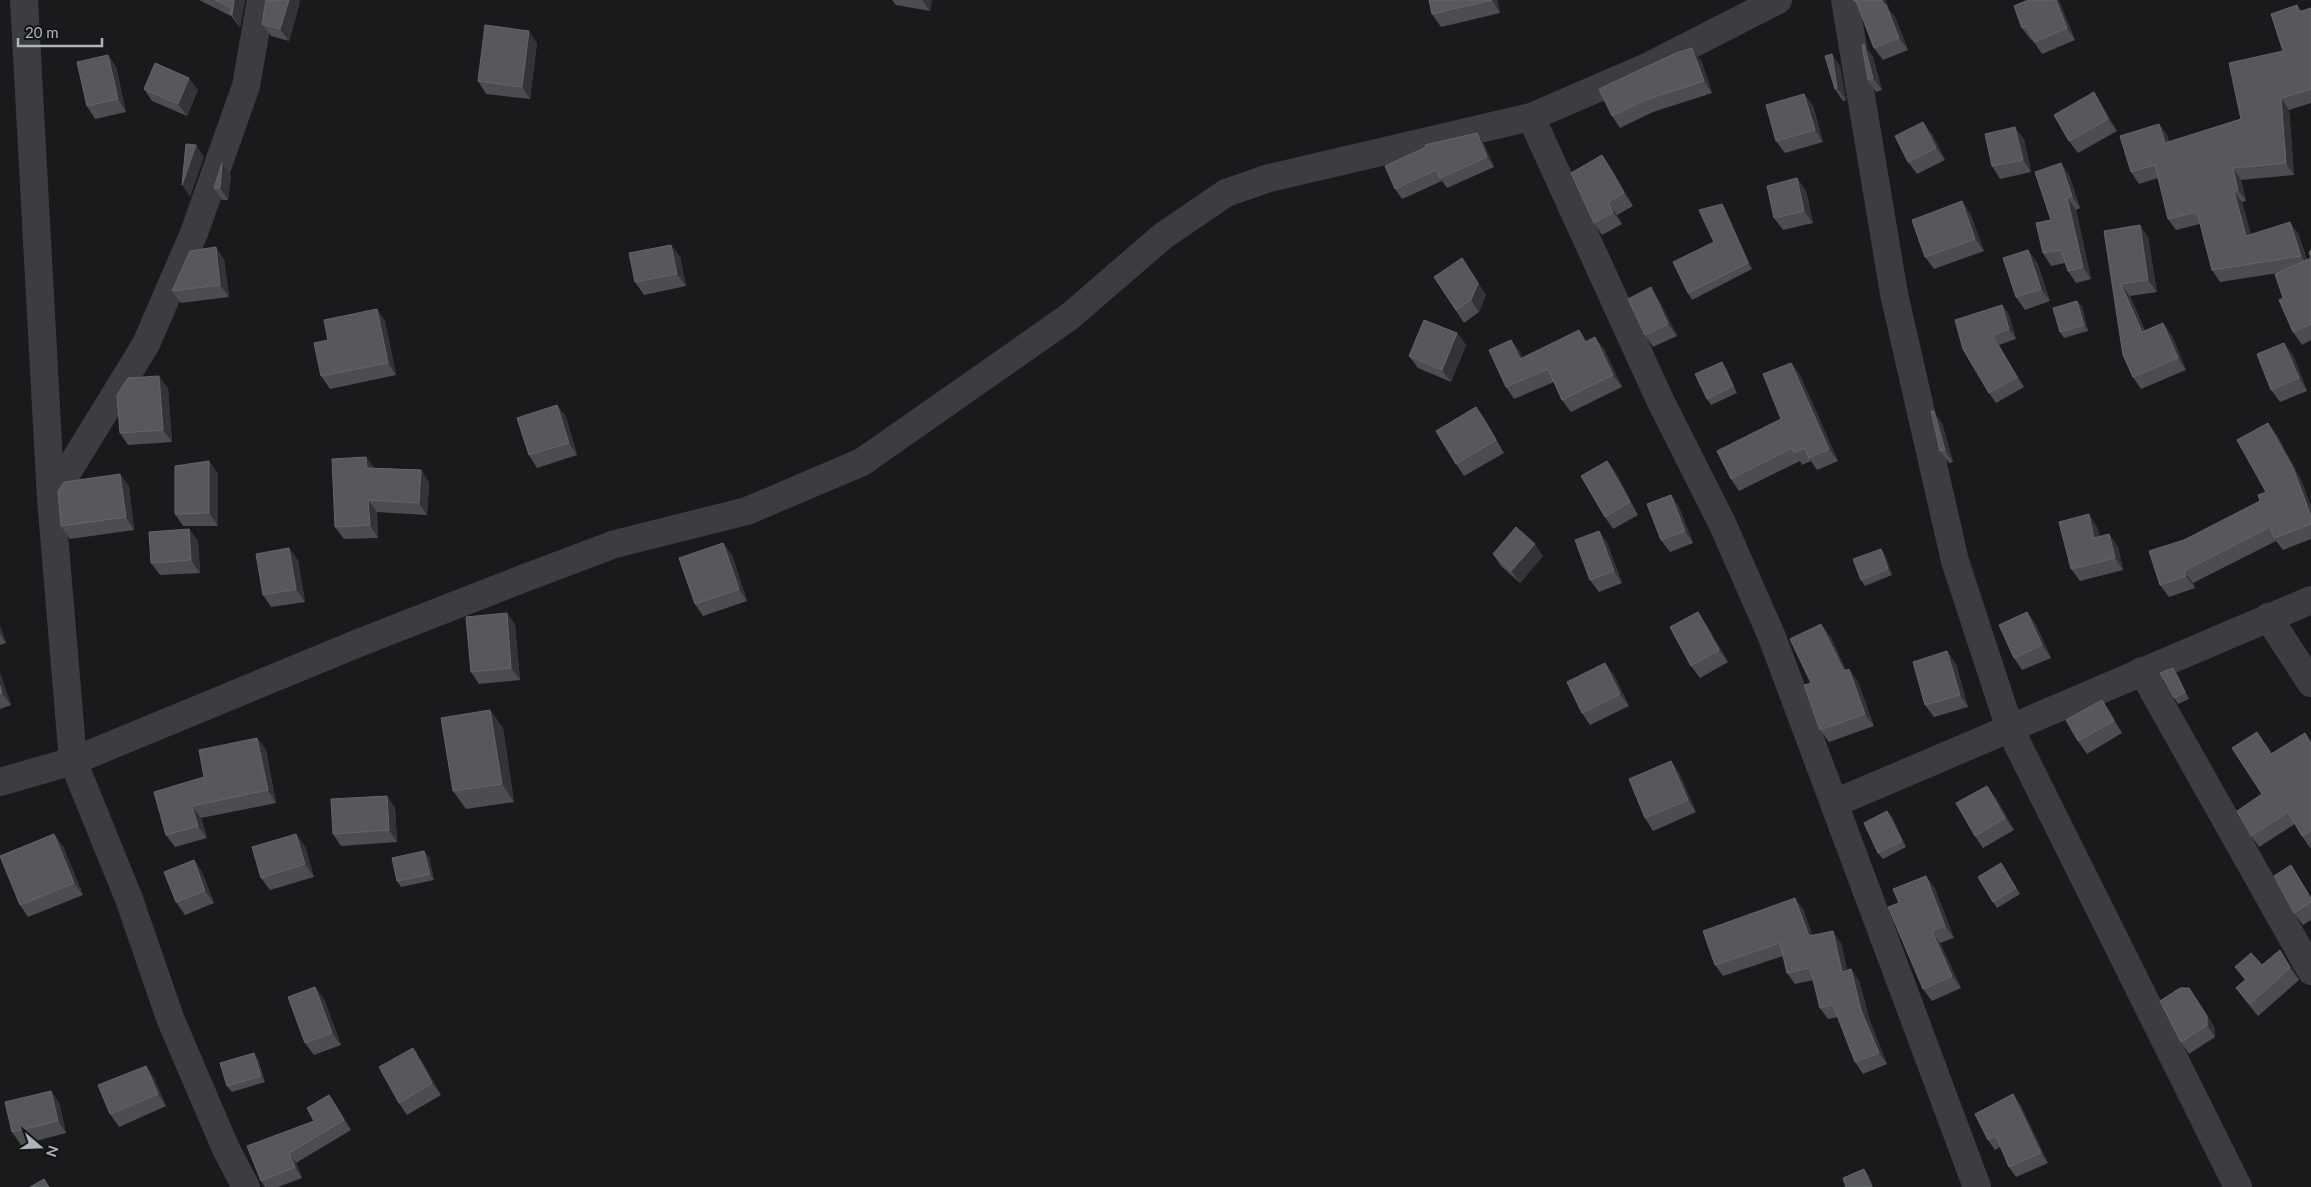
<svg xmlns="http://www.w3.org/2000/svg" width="2311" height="1187" font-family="Lato,sans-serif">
<rect width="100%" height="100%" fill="#1a1a1c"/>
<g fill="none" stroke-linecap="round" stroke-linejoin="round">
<path stroke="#3b3d41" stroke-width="28" d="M24,0L51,499L73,761L129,899L170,1018L226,1149L246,1187
M1778,0L1649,66L1531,117L1660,400L1722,523L1772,637L1977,1187
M1845,0L1894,294L1955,561L2010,729L2238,1187
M51,499L146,344L194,233L246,86L261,0
M2268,617L2311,683
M2142,671L2311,971
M0,782L73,761L361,642L522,579L615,544L747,511L862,462L1069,317L1163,236L1226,193L1269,178L1531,117
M1835,803L2311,600"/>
</g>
<path fill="#4b4d51" d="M199,0H245L240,27L239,26L231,16Z
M892,0H932L930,11L896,5Z
M1429,0H1497L1500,13L1441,27L1432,14Z
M1854,0L1890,11L1895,17L1908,50L1883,60L1874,48L1859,7Z
M300,2L289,41L271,36L262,24Z
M2060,3L2075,40L2042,54L2032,39L2031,40L2022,28Z
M2297,5L2301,11L2311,8V103L2289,110L2294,175L2241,180L2246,201L2242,202L2251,235L2298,233L2307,260L2311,258V250V340L2302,345L2293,332L2283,298L2278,273L2220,282L2212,270L2200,224L2176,230L2168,219L2158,178L2139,184L2131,172L2159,124L2167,135L2169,142L2241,119L2283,51Z
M537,43L530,99L486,94L478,81Z
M1864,44L1873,57L1882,90L1876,92L1868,80Z
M108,55L116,67L126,112L95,119L87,106Z
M1701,60L1712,93L1653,112L1620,128L1612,116Z
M1840,66L1846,100L1843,101L1835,89Z
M144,89L198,90L187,116L152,101Z
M1804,94L1813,106L1823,142L1785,153L1776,141Z
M2102,105L2117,131L2078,153L2069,141Z
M1477,133L1484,144L1494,167L1447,188L1442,181L1402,199L1395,189Z
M1932,134L1945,160L1917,174L1908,162Z
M2024,139L2031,172L2000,179L1992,166Z
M1602,155L1611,168L1633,206L1617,215L1622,224L1602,235L1594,223Z
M222,163L231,176L228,200H222L214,188Z
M2061,163L2069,175L2080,208L2076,210L2091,279L2076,283L2068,271L2065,263L2051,266L2043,253L2051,220Z
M1797,178L1806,191L1813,223L1783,230L1774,218Z
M1722,204L1726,211L1752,269L1692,300L1688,293L1714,242Z
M1970,213L1984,251L1934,269L1925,257Z
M2104,231L2148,237L2157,292L2130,296L2145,331L2172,335L2186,370L2141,389L2133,377Z
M671,245L680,257L686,286L644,295L635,282Z
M1462,258L1486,295L1479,312L1464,323L1434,277Z
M224,259L229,297L181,303L172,291Z
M2037,262L2050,301L2025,310L2016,297Z
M1659,300L1677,336L1653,347L1645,335Z
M2077,301L2082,307L2088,331L2064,338L2060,332Z
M2002,305L2009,315L2016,339L1999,345L2024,387L1996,403L1989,393L1963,349Z
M377,309L385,321L396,375L330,389L321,376L328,340Z
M1457,333L1466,345L1451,382L1418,368L1409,356Z
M1511,340L1520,352L1522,358L1587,341L1604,349L1622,387L1571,412L1562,400L1554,382L1514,399L1506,387Z
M2293,355L2307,391L2280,402L2271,390Z
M1791,363L1800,375L1838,461L1817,470L1811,461L1802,465L1800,461L1739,491L1731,479L1781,419Z
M1726,368L1737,393L1711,405L1707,399Z
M168,388L172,442L128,445L120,433Z
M557,405L566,417L577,455L537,468L529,455Z
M1476,407L1485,419L1504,453L1464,476L1456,464Z
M1942,423L1953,462L1949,463L1940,451Z
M2277,435L2301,480L2311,506V539L2283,550L2276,541L2193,583L2195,588L2169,597L2160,585L2260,501L2266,492Z
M1607,461L1616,473L1638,515L1613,529L1605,517Z
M374,468L421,470L429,483L427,515L377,512L378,538L344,539L335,527Z
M218,473V526H183L175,514Z
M129,486L134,530L70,539L61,526Z
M1671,495L1679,507L1693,543L1670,552L1661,540Z
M2097,527L2100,537L2109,534L2118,547L2123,570L2080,581L2071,569Z
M189,529L198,541L200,573L160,575L151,563Z
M1599,531L1607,543L1622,583L1599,592L1590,580Z
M723,543L732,555L747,601L703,616L695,604Z
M1881,549L1885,555L1892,575L1865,586L1861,580Z
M1493,554L1543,556L1520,583L1501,566Z
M298,560L305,602L271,607L263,595Z
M2027,612L2036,625L2051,658L2022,670L2014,658Z
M507,613L515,625L520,680L479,684L471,672Z
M1706,624L1728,662L1700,678L1691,666Z
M0,626L6,643L0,645Z
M1830,636L1846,670L1858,682L1874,726L1829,742L1820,730L1811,683Z
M1605,663L1614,675L1629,706L1590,725L1582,713Z
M1956,664L1968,707L1934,717L1925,705Z
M0,673L11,705L0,709Z
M2177,674L2189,699L2178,704L2174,698Z
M2102,700L2110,712L2122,733L2087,754L2078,741Z
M490,710L503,728L514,802L466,809L453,791Z
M257,738L266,750L276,803L201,818L207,838L175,847L166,835L204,777Z
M2311,742V847L2310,848L2302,836L2295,824L2259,847L2251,836L2262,794L2265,743L2272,754Z
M1671,761L1679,773L1696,812L1653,831L1645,818Z
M387,796L395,808L397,842L341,846L333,834Z
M1996,798L2014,830L1983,848L1975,836Z
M1892,817L1906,847L1883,859L1878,853Z
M63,846L83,895L28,917L20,905Z
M305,846L314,877L270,890L261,878Z
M429,857L434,880L401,887L397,881Z
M194,860L202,872L214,903L185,915L176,902Z
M2001,863L2020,894L1997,908L1993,902Z
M1926,876L1935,889L1954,938L1940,943L1961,988L1932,1001L1923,989L1899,903Z
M2299,878L2311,897V920L2303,925L2294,913Z
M1803,909L1812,936L1841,943L1847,970L1851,969L1859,981L1870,1021L1887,1064L1863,1074L1855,1062L1838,1017L1828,1019L1820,1008L1813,980L1795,984L1787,973L1783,956L1723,976L1715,965Z
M2288,962L2299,980L2258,1016L2245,1000L2236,988L2245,980L2235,967L2262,965Z
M324,999L341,1045L314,1055L305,1043Z
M2197,1000L2215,1028V1037L2189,1054L2181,1042Z
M258,1059L265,1082L232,1092L227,1086Z
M421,1060L441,1095L407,1115L399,1103Z
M146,1066L154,1078L166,1106L119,1127L110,1114Z
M51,1091L59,1103L66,1133L21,1145L12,1132Z
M2020,1104L2048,1163L2016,1177L2009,1167L2000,1147L1995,1150L1988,1140Z
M336,1105L351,1130L296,1163L302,1178L278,1187H265L261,1181Z"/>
<path fill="#333437" d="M234,0H245L240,27L232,15Z
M289,0H299L300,2L289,41L280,29Z
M922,0H932L930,11Z
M1492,0H1497L1500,13Z
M1882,0H1886L1890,11L1895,17L1908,50L1899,38Z
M2056,0H2059L2060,3L2075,40L2067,28Z
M529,31L537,43L530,99L522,87Z
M1864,44L1873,57L1882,90L1873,78Z
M1692,48L1701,60L1712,93L1704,81Z
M1832,54L1840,66L1846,100L1837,88Z
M108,55L116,67L126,112L118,99Z
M189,78L198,90L187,116L178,104Z
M2094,92L2102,105L2117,131L2108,119Z
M1804,94L1813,106L1823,142L1815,130Z
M2281,98L2289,110L2294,175L2286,163Z
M1923,122L1932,134L1945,160L1936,148Z
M2159,124L2167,135L2173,155L2165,143Z
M2015,127L2024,139L2031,172L2023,160Z
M1477,133L1484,144L1494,167L1487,157Z
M196,145L204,157L190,197L182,185Z
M1602,155L1611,168L1633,206L1624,193Z
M222,163L231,176L228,200L220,188Z
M2061,163L2069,175L2080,208L2072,196Z
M2233,168L2241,180L2246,201L2238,190Z
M1797,178L1806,191L1813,223L1804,211Z
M2234,191L2242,202L2254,248L2246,236Z
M2067,197L2076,210L2091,279L2083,267Z
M1962,201L1970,213L1984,251L1975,239Z
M1608,202L1617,215L1622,224L1613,212Z
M1722,204L1726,211L1752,269L1748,263Z
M2290,222L2298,233L2309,268L2301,256Z
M2140,225L2148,237L2157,292L2148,280Z
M671,245L680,257L686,286L677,274Z
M216,247L224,259L229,297L220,285Z
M2028,250L2037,262L2050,301L2041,289Z
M1462,258L1486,295L1479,312L1471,300Z
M2121,284L2130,296L2150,345L2142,332Z
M1651,287L1659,300L1677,336L1668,324Z
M2077,301L2082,307L2088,331L2084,325Z
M2002,305L2009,315L2016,339L2009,329Z
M377,309L385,321L396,375L388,363Z
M2163,323L2172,335L2186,370L2178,358Z
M1579,330L1588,342H1585Z
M1457,333L1466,345L1451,382L1442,370Z
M1992,335L1999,345L2024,387L2017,377Z
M1595,337L1604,349L1622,387L1613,375Z
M1511,340L1520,352L1528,372L1520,359Z
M2284,343L2293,355L2307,391L2299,378Z
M1722,362L1726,368L1737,393L1733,386Z
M1791,363L1800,375L1838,461L1829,449Z
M159,376L168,388L172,442L163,430Z
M557,405L566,417L577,455L569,443Z
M1476,407L1485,419L1504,453L1496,440Z
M1934,411L1942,423L1953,462L1945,450Z
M2268,423L2277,435L2301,480L2311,506V516Z
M366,457L375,469L367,468Z
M209,461L218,473V526L209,513Z
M1607,461L1616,473L1638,515L1630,502Z
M421,470L429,483L427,515L419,503Z
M120,474L129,486L134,530L126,517Z
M1671,495L1679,507L1693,543L1685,531Z
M368,500L377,512L378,538L370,525Z
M2089,514L2097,527L2103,550L2094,538Z
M189,529L198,541L200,573L191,560Z
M1599,531L1607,543L1622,583L1614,571Z
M2109,534L2118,547L2123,570L2115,558Z
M723,543L732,555L747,601L739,589Z
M1535,544L1543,556L1520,583L1511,571Z
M289,548L298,560L305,602L296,589Z
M1881,549L1885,555L1892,575L1888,569Z
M2184,571L2193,583L2195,588L2186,576Z
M1698,612L1706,624L1728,662L1719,650Z
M2027,612L2036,625L2051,658L2042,645Z
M507,613L515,625L520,680L511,668Z
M1821,624L1830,636L1852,684L1844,671Z
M0,626L6,643L0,634Z
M1947,651L1956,664L1968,707L1960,695Z
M1605,663L1614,675L1629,706L1620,694Z
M2173,668L2177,674L2189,699L2185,692Z
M1849,669L1858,682L1874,726L1865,714Z
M0,673L11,705L2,693L0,686Z
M2102,700L2110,712L2122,733L2114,721Z
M490,710L503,728L514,802L502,784Z
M257,738L266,750L276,803L268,790Z
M1671,761L1679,773L1696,812L1688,800Z
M1987,786L1996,798L2014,830L2005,818Z
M387,796L395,808L397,842L389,830Z
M192,806L201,818L207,838L198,826Z
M1887,811L1892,817L1906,847L1902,841Z
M54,834L63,846L83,895L74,883Z
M296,834L305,846L314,877L305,864Z
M424,851L429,857L434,880L430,874Z
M194,860L202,872L214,903L205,891Z
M2291,865L2299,878L2311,897V899Z
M1926,876L1935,889L1954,938L1945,926Z
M1795,898L1803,909L1817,948L1809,936Z
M1833,931L1841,943L1850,983L1842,972Z
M1932,931L1940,943L1961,988L1952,976Z
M2280,950L2288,962L2299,980L2290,968Z
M1851,969L1859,981L1870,1021L1887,1064L1879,1053L1861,1010Z
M315,987L324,999L341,1045L332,1033Z
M2189,988L2215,1028V1037L2207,1025Z
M413,1048L421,1060L441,1095L432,1083Z
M254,1053L258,1059L265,1082L261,1076Z
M146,1066L154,1078L166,1106L158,1094Z
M51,1091L59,1103L66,1133L58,1121Z
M2013,1094L2020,1104L2048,1163L2041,1153Z
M329,1095L336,1105L351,1130L344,1120Z
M289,1153L296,1163L302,1178L295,1167Z
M1864,1169L1869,1176L1873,1187H1872Z"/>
<path fill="#56585d" stroke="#63666c" d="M215,0H234L232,15L230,14L232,8Z
M266,0H289L280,29L262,24Z
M1429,0H1492L1432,14Z
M1854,0H1882L1884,5H1886L1899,38L1874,48L1856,1L1855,2Z
M2028,0H2056L2067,28L2034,42L2027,26L2022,28L2014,6Z
M2297,5L2299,12L2311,8V89L2281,98L2286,163L2233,168L2238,190L2234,191L2246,236L2290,222L2301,256L2212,270L2197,212L2168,219L2155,165L2131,172L2120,136L2159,124L2165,143L2241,119L2229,63L2283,51L2271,14Z
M485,25L529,31L522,87L478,81Z
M1864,44L1873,78L1868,80L1862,45Z
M1692,48L1704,81L1645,100L1612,116L1599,89L1676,53Z
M1832,54L1837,88L1835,89L1825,56Z
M108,55L118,99L87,106L77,62Z
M155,63L189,78L178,104L144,89Z
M2094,92L2108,119L2069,141L2054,115Z
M1804,94L1815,130L1776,141L1766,105Z
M1923,122L1936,148L1908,162L1895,136Z
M2015,127L2023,160L1992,166L1985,134Z
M1477,133L1487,157L1440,178L1436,170L1395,189L1385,166L1426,147L1425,145Z
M186,144L196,145L182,185Z
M1602,155L1624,193L1608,202L1613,212L1594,223L1571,173Z
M222,163L220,188H214Z
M2061,163L2072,196L2067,197L2083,267L2068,271L2061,250L2043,253L2036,223L2051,220L2035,172Z
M1797,178L1804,211L1774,218L1767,186Z
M1962,201L1975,239L1925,257L1912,220Z
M1722,204L1748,263L1688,293L1673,262L1714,242L1699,210Z
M2140,225L2148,280L2121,284L2142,332L2163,323L2178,358L2133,377L2123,355L2104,231Z
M671,245L677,274L635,282L629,253Z
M216,247L220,285L172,291L190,251Z
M2028,250L2041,289L2016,297L2003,258Z
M2311,250V324L2293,332L2279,300L2283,298L2275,274L2311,258L2309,252Z
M1462,258L1478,283L1471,300L1456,310L1434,277Z
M1651,287L1668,324L1645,335L1628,299Z
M2077,301L2084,325L2060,332L2053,308Z
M2002,305L2009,329L1992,335L2017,377L1989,393L1963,349L1955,320Z
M377,309L388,363L321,376L314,343L328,340L324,320Z
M1424,320L1457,333L1442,370L1409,356Z
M1579,330L1585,342L1595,337L1613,375L1562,400L1548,369L1506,387L1489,350L1511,340L1520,359Z
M2284,343L2299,378L2271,390L2257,354Z
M1722,362L1733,386L1707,399L1695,374Z
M1791,363L1829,449L1809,458L1805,448L1794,453L1792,448L1731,479L1717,451L1781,419L1763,374Z
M159,376L163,430L120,433L117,395L128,378Z
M557,405L569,443L529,455L517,418Z
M1476,407L1496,440L1456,464L1436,431Z
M1931,411H1934L1945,450L1940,451Z
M2268,423L2293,468L2311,516V524L2274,538L2270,527L2184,571L2186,576L2160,585L2149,551L2184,540L2260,501L2258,495L2266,492L2237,440Z
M366,457L367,468L421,470L419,503L368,500L370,525L335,527L332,459Z
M209,461V513L175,514V466Z
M1607,461L1630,502L1605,517L1581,476Z
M120,474L126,517L61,526L58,491L64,482Z
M1671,495L1685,531L1661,540L1647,504Z
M2089,514L2094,538L2109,534L2115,558L2071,569L2059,522Z
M1516,527L1535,544L1511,571L1493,554Z
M189,529L191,560L151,563L149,532Z
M1599,531L1614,571L1590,580L1575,540Z
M723,543L739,589L695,604L679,558Z
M289,548L296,589L263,595L256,554Z
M1881,549L1888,569L1861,580L1853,559Z
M1698,612L1719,650L1691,666L1670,627Z
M2027,612L2042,645L2014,658L1999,625Z
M507,613L511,668L471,672L466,617Z
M1821,624L1844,671L1849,669L1865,714L1820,730L1804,685L1811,683L1790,639Z
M1947,651L1960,695L1925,705L1913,662Z
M1605,663L1620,694L1582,713L1567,682Z
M2173,668L2185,692L2174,698L2160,673Z
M0,686L2,693H0Z
M2102,700L2114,721L2078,741L2066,720Z
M490,710L502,784L453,791L441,718Z
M2257,732L2271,754L2305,733L2311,743V831L2302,836L2288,812L2251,836L2237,811L2262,794L2232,748Z
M257,738L268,790L192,806L198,826L166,835L154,792L204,777L199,750Z
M1671,761L1688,800L1645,818L1629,779Z
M1987,786L2005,818L1975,836L1956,803Z
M387,796L389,830L333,834L331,799Z
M1887,811L1902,841L1878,853L1864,823Z
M54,834L74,883L20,905L0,856Z
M296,834L305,864L261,878L252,847Z
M424,851L430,874L397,881L392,858Z
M194,860L205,891L176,902L164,872Z
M2001,863L2016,888L1993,902L1978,877Z
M2291,865L2311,899V902L2294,913L2274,876Z
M1926,876L1945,926L1932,931L1952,976L1923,989L1888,907L1899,903L1893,889Z
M1795,898L1809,936L1833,931L1842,972L1851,969L1861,1010L1879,1053L1855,1062L1833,1005L1820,1008L1810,968L1787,973L1780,943L1715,965L1703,931Z
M2280,950L2290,968L2250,1004L2236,988L2246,979L2235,967L2251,953L2262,965Z
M315,987L332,1033L305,1043L288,997Z
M2180,988H2189L2207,1016V1025L2181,1042L2160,1001Z
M413,1048L432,1083L399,1103L379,1067Z
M254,1053L261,1076L227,1086L220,1063Z
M146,1066L158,1094L110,1114L98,1085Z
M51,1091L58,1121L12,1132L5,1102Z
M2013,1094L2041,1153L2009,1167L1996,1136L1988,1140L1975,1114Z
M329,1095L344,1120L289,1153L295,1167L261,1181L247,1146L314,1121L307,1108Z
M1864,1169L1872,1187H1846L1843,1178Z
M44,1179L49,1187H30Z"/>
<g transform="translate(40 1147) rotate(109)" stroke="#151517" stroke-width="4" paint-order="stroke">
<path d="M0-4L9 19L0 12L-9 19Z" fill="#acb3bc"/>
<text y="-8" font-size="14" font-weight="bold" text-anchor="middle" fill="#acb3bc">N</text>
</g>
<path d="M18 38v8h84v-8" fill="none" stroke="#acb3bc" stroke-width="2.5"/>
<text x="25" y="38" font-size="15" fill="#acb3bc" stroke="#151517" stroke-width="4" paint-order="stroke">20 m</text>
</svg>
